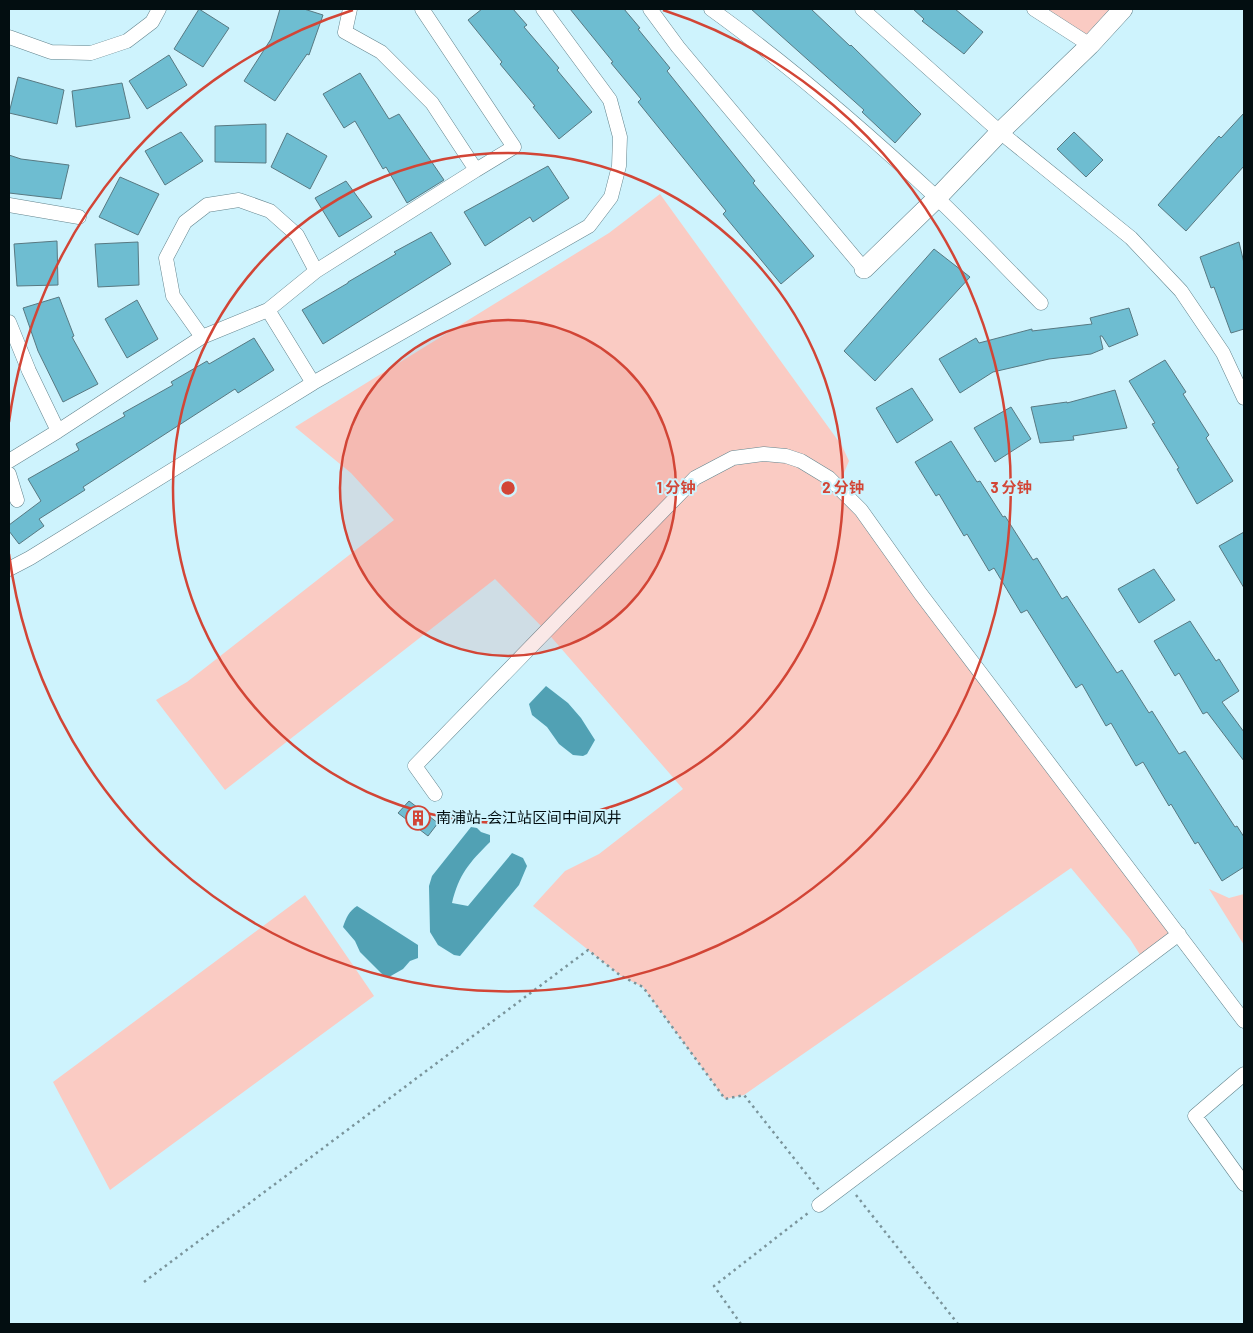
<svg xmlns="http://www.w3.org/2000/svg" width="1253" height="1333" font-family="Barlow,'Noto Sans SC',sans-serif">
<rect width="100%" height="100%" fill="#cef3fd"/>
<path fill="#facbc3" d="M1034,9H1123L1090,45Z
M660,194L842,446L849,461L838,487L1179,934L1144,961L1130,939L1071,868L744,1095L725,1099L643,987L621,976L533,906L565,871L599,854L683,789L546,631L495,579L225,790L156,700L187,682L394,520L351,473L295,427L609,233Z
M1209,889L1229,898L1244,894V945Z
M305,895L374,996L110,1190L53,1082Z"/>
<path fill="#51a1b4" d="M546,686L568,703L581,718L595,740L587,754L583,756L573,755L559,744L547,727L532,715L529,704Z
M471,827L477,828L481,832L490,835V842C469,863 459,874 452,903L468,906L512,853L523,858L527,866L519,885L460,956L454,955L438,945L430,932L429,886L432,876Z
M357,906L418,945V958L410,961L403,969L389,977L384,976L360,952L355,941L343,927C346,918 349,911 357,906Z"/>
<path fill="#6ebdd1" stroke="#587982" d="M199,9L229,28L203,67L174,49Z
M280,9H304L323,15L309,55L307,54L275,101L244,81L271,39Z
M482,9H513L527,25L524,27L559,68L557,70L592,112L559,139L533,107L535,106L500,64L502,62L468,20Z
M570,9H624L640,28L638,29L670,68L667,71L755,181L753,183L814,256L781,284L723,214L726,211L638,102L641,99L611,63L613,62Z
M751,9H811L850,46L851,45L921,114L895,143L862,112L864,110Z
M913,9H955L983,32L964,54L922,21L924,19Z
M169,55L187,85L147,109L129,81Z
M360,73L389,119L399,114L444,180L407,203L386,167L383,169L355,121L344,128L323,94Z
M18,77L64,90L57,124L9,113Z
M122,83L130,118L76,127L72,91Z
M1244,113V166L1186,231L1158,205L1219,136L1221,138Z
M266,124V163L215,162V126Z
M181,132L203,161L165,185L145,151Z
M1074,132L1103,160L1086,177L1057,149Z
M287,133L327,156L310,189L271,167Z
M9,155L21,159L69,165L61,199L9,193Z
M548,166L569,198L533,222L530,217L485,246L464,212Z
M120,177L159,194L138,235L99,217Z
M346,181L372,217L339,237L315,198Z
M431,232L451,264L323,344L302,310L348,283V282L396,254L394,252Z
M57,241L58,285L17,286L14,244Z
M138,242L139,285L98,287L95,244Z
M1239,242L1244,263V329L1231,333L1214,287L1211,288L1200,257Z
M934,249L970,277L875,381L844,351Z
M59,297L74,336L72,337L98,384L63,402L38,351L23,308Z
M137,300L158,339L127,358L105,319Z
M1129,308L1138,335L1109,347L1102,336H1100L1103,349L1091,354L1049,359L993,372L960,393L939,359L976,338L979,343L1032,329V331L1092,324L1090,318Z
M254,338L274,370L238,393L235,389L83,487L85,490L39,519L44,526L19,544L9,531V525L41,501L28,479L79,450L76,444L125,416L123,413L173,385L171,382L207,361L209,364Z
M1165,360L1186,392L1183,394L1209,435L1206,438L1233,481L1197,504L1177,469L1179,468L1152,424L1155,423L1129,381Z
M912,388L933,420L897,443L876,408Z
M1115,390L1127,428L1073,436L1074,440L1040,443L1031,407L1067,402V403Z
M1011,407L1031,439L995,462L974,428Z
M951,441L977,482L980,481L1003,517L1005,516L1033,560L1037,558L1062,599L1067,596L1117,673L1122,670L1149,713L1152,711L1179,754L1185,751L1235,827L1237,826L1244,837V867L1222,881L1198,842L1195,844L1171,804L1169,806L1143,762L1136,766L1111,723L1106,726L1082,684L1076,688L1027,610L1021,613L994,568L989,571L967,534L964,536L939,494L936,496L915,462Z
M1244,532V588L1219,546Z
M1154,569L1175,600L1139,623L1118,589Z
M1190,621L1216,661L1219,659L1239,691L1222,702L1244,732V761L1207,712L1203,714L1179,673L1175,676L1154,641Z
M409,801L438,823L428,836L398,813Z"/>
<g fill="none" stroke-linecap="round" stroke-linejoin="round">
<g stroke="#63848d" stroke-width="15">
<path id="street" d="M350,9L345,32L381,52L432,103L476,170L514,147L422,9
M650,9L678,47L864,269
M711,9C790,66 865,131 936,197C972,231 1006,268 1041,303
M862,9L1000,132L1131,238L1181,291L1223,353L1244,398
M1034,9L1090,45
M9,37L51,52L91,53L127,41L152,22L159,9
M9,205L79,217
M268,310L313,383
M9,322L29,371L58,431
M202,337L173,296L166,258L185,222L207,205L239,200L270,211L297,235L316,271
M9,461L58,431L202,337L268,310L316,271L476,170
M9,474L17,500
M9,569L30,558L313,383L589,226L611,197L619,166L620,137L610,100L543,9
M435,794L415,766L695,478L733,458L764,454L786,456L801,461L829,478L861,510L920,593L1244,1021
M1244,1074L1195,1116L1244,1184
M819,1205L1179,934"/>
</g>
<g stroke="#63848d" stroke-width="20">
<path id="secondary" d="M864,269L937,198L1000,132L1090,45L1123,9"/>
</g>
<path stroke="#7a949b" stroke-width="2.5" stroke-dasharray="2.5 4" stroke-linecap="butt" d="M856,1195L958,1324
M144,1282L588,950L621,976L643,987L725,1099L744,1095L819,1190
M741,1324L714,1286L808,1213"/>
<use href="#street" stroke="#fff" stroke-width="14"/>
<use href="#secondary" stroke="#fff" stroke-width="19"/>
</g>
<circle cx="508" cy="488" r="168" fill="#d24536" fill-opacity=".12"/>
<g fill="none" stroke="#d24536" stroke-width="2.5">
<circle cx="508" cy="488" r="168"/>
<circle cx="508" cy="488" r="335"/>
<path d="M9 422A503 503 0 0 1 353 10M663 10A503 503 0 1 1 9 554"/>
</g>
<defs>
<g id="building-ring" transform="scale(1.25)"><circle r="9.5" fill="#cef3fd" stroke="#d24536" stroke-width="1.5"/><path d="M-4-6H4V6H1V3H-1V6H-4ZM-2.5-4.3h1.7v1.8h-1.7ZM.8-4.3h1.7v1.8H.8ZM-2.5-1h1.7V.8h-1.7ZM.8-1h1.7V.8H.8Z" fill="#d24536"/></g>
</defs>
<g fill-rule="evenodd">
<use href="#building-ring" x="418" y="818"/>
</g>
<g text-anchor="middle" stroke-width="4" stroke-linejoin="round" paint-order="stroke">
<g font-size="15" fill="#030e11" stroke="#cef3fd" text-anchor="start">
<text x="436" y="823">南浦站-会江站区间中间风井</text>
</g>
</g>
<circle cx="508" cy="488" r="8" fill="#d24536" stroke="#cef3fd" stroke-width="2.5"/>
<g font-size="15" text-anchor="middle" font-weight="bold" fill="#d24536" stroke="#cef3fd" stroke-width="4" stroke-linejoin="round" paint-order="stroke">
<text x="676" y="493">1 分钟</text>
<text x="843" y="493">2 分钟</text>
<text x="1011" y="493">3 分钟</text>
</g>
<rect width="1253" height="1333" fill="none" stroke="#030e11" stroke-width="20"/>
</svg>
